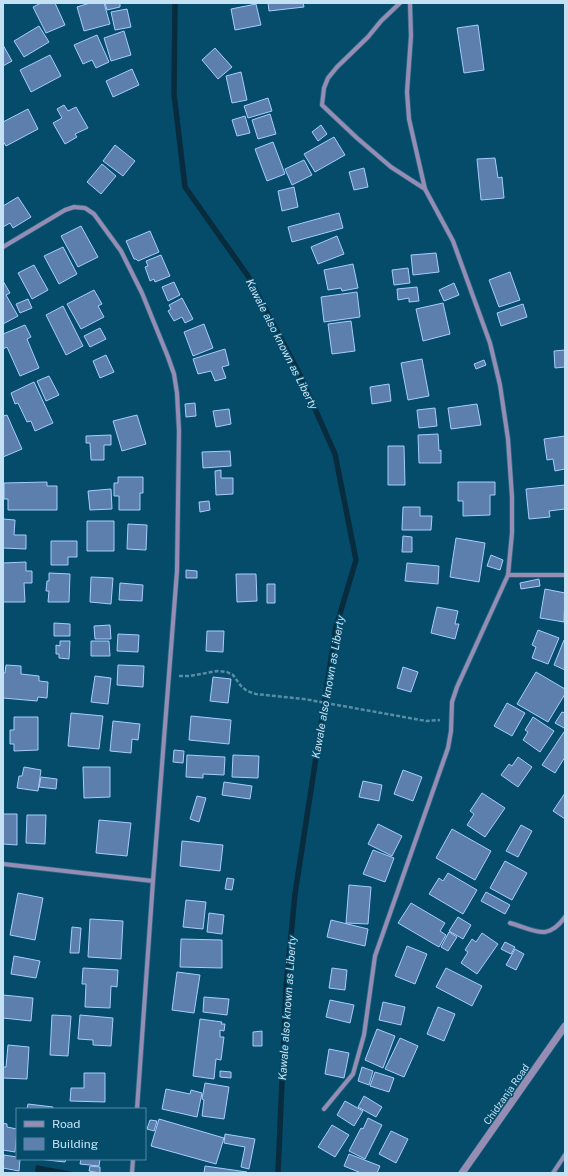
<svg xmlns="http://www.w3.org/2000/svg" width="568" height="1176" font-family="'Public Sans',sans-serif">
<rect width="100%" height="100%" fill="#054c6b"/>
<path fill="#082c3e" d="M36,1165L79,1173H35Z"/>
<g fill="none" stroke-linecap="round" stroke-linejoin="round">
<path stroke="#082c3e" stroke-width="5.5" d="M175,3L174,94L185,187L248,276L300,375L335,454L356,560L336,627L295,894L286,988L278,1173"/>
</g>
<path fill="#5c7fad" stroke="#a6ccfe" d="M41,3H55L65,25L46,33L33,7Z
M90,3H104L110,24L84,31L77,7Z
M105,3H120V7L107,10Z
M268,3H303L304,7L269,11Z
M256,4L261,25L235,30L231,9Z
M127,9L131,27L115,30L111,12Z
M478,25L484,70L464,73L457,28Z
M39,26L49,42L24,57L14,41Z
M124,31L131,55L111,61L104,38Z
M97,35L109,62L96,68L92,60L83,64L74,45Z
M3,45L12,61L3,66Z
M215,48L232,67L218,79L202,60Z
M50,55L61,76L31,92L20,70Z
M132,69L139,85L113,97L106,81Z
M241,72L247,100L232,103L226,76Z
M268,98L272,111L248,118L244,106Z
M64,105L68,111L76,107L88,128L75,134L77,137L65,144L53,123L62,118L57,109Z
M28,109L38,129L6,146L3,141V122Z
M270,114L276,134L258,139L252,120Z
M245,116L250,133L237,136L232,120Z
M321,125L327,134L318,141L312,132Z
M334,137L345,155L315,172L304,154Z
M273,142L285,174L267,181L255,149Z
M115,145L135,161L123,176L103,161Z
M495,158L498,178L502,177L504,198L481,200L477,159Z
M304,160L312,175L292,185L285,169Z
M102,164L116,176L101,194L87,182Z
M364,168L368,187L354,190L349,172Z
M294,187L298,207L282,211L278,191Z
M18,197L31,217L13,228L10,223L3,227V206Z
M339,213L343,228L292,242L288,227Z
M81,226L98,257L78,267L61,236Z
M150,231L159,252L138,261L136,259H134L126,241Z
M337,236L344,254L318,264L311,247Z
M63,247L77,274L59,284L44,256Z
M436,253L439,272L413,275L411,255Z
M161,255L170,276L155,282L154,279L150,281L145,267L148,266L146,261Z
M353,264L358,288L342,291L341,288L328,290L324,270Z
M34,265L48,290L32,299L18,273Z
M408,268L410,283L394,285L392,270Z
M510,272L520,300L499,307L489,280Z
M3,281L10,293L6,295L18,316L3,324Z
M174,282L180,295L168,301L162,287Z
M454,283L459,295L444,301L439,290Z
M417,287L419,301L409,302V298L398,300L397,289Z
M94,290L102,304L98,306L104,317L81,329L67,304Z
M357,292L360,317L324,322L321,297Z
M182,298L193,319L185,323L182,317L174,321L168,311L171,309L169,305Z
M28,299L32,308L20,313L16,304Z
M443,303L450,334L423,341L416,309Z
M523,304L527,317L501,326L497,313Z
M63,306L83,346L66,355L46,315Z
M351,321L355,351L332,354L328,324Z
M204,324L213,348L193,356L184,332Z
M25,325L31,337L27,339L39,368L20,376L7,347L3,349V334Z
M100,328L106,339L90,347L84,336Z
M225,349L229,365L222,367L226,378L215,381L211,371L198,374L193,359Z
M565,350V367L555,368L554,351Z
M106,355L114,372L100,378L93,361Z
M422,359L429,396L408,400L401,363Z
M484,360L486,365L476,369L474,364Z
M49,376L59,395L46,401L37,381Z
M34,382L53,423L35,431L31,421L27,422L18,403L15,404L11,393Z
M389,384L391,401L372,404L370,387Z
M195,403L196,416L186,417L185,404Z
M477,404L481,425L451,429L448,408Z
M435,408L437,426L419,428L417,410Z
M229,409L231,424L216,427L213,411Z
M7,415L22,449L3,457V416Z
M137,415L146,444L122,451L113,421Z
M438,434L439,451L441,450V463H419L418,435Z
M111,435V445H104V460H91L90,443H86V436Z
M565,436V469L555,471L553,459L547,460L544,439Z
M388,446H404L405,485H388Z
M230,451L231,466L203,468L202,452Z
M221,470V478H233V494L216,495L215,471Z
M118,477H143V493H140V510H119V496H114V483H118Z
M47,482V486H57V510H8V499H4V483Z
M458,482H495V495H490V515L463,516V501H458Z
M565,485V509L549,511L550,517L529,519L526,489Z
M111,489L112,509L90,510L88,491Z
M209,501L210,510L200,512L199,502Z
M403,507H420V516H432L431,530H402Z
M3,519L15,520L14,535H26V549L3,548Z
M87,521H114V551H87Z
M128,524L147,525L146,550L127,549Z
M403,536L412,537V552H402Z
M456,538L485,543L479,582L450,577Z
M51,541H77V557H68V565H51Z
M491,555L503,560L500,570L487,566Z
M26,562V571H32V583H24L25,602H3V563Z
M407,563L439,566L438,584L405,581Z
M186,570L197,571V578H186Z
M49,573L70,574L69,602H48L49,591H46L47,581H49Z
M236,574H256L257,601L237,602Z
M91,577L113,578L111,604L90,602Z
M539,579L540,586L521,589L520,583Z
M120,583L143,585L142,601L119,600Z
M267,584H275V603H267Z
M545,589L565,593L564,622L540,618Z
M437,607L458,611L455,624H459L455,639L431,633Z
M54,623L70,624V636H54Z
M110,625L111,639H95L94,626Z
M538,630L559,638L548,664L532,658L536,647L532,645Z
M207,631H224L223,652L206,651Z
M118,634L139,635L138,652L117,651Z
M564,640H565V670L554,665Z
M60,641H70L69,659L59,658V654H56V645L60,646Z
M91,641H109L110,656H91Z
M6,665L21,666V674L39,676V681L48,682L47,698L38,697L37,701L3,698V673H5Z
M118,665L144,666L143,687L117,685Z
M403,667L418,672L411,692L397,688Z
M536,672L565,689V694L548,722L517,704Z
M95,676L111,678L108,704L91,702Z
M213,677L231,679L228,703L210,701Z
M507,703L525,713L512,736L494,726Z
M562,712L565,713V726L564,728L555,723Z
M71,713L103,716L99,749L68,746Z
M191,716L231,720L229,744L189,740Z
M14,717H38V750L14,751V744H10V730H14Z
M533,717L554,731L540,752L523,740L528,732L525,730Z
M113,721L140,724L138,740L132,739L131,753L110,751Z
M564,732L565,733V757L555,773L542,765Z
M174,750L184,751L183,763L173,762Z
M187,755L225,757L224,775L203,774V778L186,777Z
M233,755L259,756L258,778L232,777Z
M518,757L532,767L518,787L501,775L509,764L512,766Z
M24,767L41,770L38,791L17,788L19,776H22Z
M83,767H110V797L84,798Z
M403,770L422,777L413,801L394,794Z
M41,777L57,779L56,789L39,787Z
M363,781L382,785L379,801L359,797Z
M224,782L252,786L250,799L222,795Z
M482,793L505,808L485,837L467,825L474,814L470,811Z
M565,793V819L553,811Z
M197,796L206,798L199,822L190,819Z
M3,814H17V845L3,844Z
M27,815H46L45,844L26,843Z
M99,820L131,823L127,856L96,853Z
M378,824L402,836L392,856L368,844Z
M521,825L532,831L518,857L506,851Z
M452,829L491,851L475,880L436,858Z
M182,841L223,845L220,871L180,866Z
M373,850L394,858L385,882L363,874Z
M505,861L527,873L512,900L490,888Z
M448,873L477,890L463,914L429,894L439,878L443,881Z
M227,878L234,879L232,890L225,889Z
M349,885L371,887L368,924L346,923Z
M486,892L510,905L505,914L481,901Z
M18,893L43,898L35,940L10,935Z
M186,900L206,902L203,929L183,927Z
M411,903L445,923L440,931L446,935L439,947L398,923Z
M209,913L224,915L222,934L207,932Z
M458,917L471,925L463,939L449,931Z
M90,919L123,921L121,959L88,957Z
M331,920L368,929L365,946L327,937Z
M72,927L81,928L79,953H70Z
M449,932L457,937L448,951L441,947Z
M482,933L498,944L477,974L461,963L468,952L465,950L472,939L476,942Z
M181,939L222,940V968L180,967Z
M505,942L515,947L511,954L501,949Z
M407,946L427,954L415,984L395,976Z
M515,949L524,954L516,970L506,965Z
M14,956L40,961L36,978L11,974Z
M83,968L118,970L117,987L111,986L110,1008L85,1007L86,984H82Z
M332,968L347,970L345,990L329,988Z
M446,968L482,986L472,1006L436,987Z
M177,972L200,975L194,1013L172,1010Z
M3,995L33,998L31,1021L3,1018Z
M204,997L229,999L227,1015L203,1012Z
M330,1000L354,1005L350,1023L326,1017Z
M383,1002L405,1007L401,1025L379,1020Z
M438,1007L455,1014L444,1041L427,1034Z
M52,1015L71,1016L68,1056L50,1055Z
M80,1015L113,1018L111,1046L93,1045V1040L78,1039Z
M200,1019L222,1022L221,1024H225L224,1031L220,1030V1037H224L221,1060L216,1059L214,1079L193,1076Z
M377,1029L395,1036L383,1068L365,1060Z
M262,1031V1046H253V1032Z
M400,1038L418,1046L404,1077L385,1069Z
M8,1045L29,1047L27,1079L3,1078V1067H6Z
M329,1049L349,1053L344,1078L325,1074Z
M362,1067L373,1071L369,1085L358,1081Z
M220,1071L231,1072V1078L220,1077Z
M375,1072L394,1078L389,1092L370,1086Z
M84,1073H105V1102L70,1101L71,1088H84Z
M205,1083L229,1087L224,1119L202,1116L204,1100L202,1099Z
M166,1089L190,1094L191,1090L202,1093L197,1117L162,1109Z
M364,1096L382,1107L376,1117L358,1107Z
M345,1101L363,1111L354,1126L337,1115Z
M28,1104L53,1107V1109H27Z
M368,1118L382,1125L365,1159L349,1151L361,1128L363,1129Z
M159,1119L224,1138L216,1164L151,1146Z
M150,1120L157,1121L154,1131L147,1129Z
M3,1123L7,1124V1127L17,1129L15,1152L3,1150Z
M332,1125L349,1135L335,1157L318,1147Z
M391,1131L408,1139L396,1163L379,1154Z
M225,1134L255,1139L249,1169L241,1167L245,1147L224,1143Z
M349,1154L380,1166L377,1173H361L344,1166Z
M4,1155L17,1157V1159H20L19,1171L3,1168Z
M38,1159H66L65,1162Z
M81,1159H100L99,1166L80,1164Z
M90,1166L100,1167V1173L89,1171Z
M205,1166L247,1172V1173H204Z"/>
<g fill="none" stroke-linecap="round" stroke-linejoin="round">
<g stroke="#2b6a86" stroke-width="5.5">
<path id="minor" d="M400,3L381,21L368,37L337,67L328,78L324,88L322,105L357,138L391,167L425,189
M3,247L65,210L74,207L85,208L94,214L121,251L142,293L168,357L174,374L177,393L179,431L177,571L153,881L137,1109
M508,575H565
M3,864L153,881
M510,923C535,930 547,942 565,917
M324,1109L353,1074L364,1035L375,956L448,748L451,731L452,702L457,687L508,575L512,533V497L508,439L500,385L490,343L453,241L425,189L409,119L407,92L411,36L410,3
M132,1173L133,1159
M553,1173L565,1155"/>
</g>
<g stroke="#2b6a86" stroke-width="8">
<path id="tertiary" d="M462,1173L565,1026"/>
</g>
<path stroke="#588da7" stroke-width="2.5" stroke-dasharray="4 2" stroke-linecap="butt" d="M179,676H190L217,671L227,672L233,675L241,686L247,691L256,694L304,699L426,721L440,720"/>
<use href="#minor" stroke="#968db4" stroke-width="4"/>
<use href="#tertiary" stroke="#968db4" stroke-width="7"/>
</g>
<g text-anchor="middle" stroke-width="3" stroke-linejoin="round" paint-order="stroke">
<g font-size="10" fill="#c4e1f4" stroke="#054c6b">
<text transform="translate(506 1094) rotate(-55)" y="4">Chidzanja Road</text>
</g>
<g font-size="11" font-style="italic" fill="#cce3f2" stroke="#054c6b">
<text transform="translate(282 344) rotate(63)" y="4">Kawale also known as Liberty</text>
<text transform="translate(328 687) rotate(-80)" y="4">Kawale also known as Liberty</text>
<text transform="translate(287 1008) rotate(-86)" y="4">Kawale also known as Liberty</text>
</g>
</g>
<rect width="568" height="1176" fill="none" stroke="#c4e1f4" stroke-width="8"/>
<rect x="16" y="1108" width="130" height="52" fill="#054c6b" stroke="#5188a2"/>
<rect x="24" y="1121" width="20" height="6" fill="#968db4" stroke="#5188a2"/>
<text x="52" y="1128" font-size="12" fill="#c4e1f4">Road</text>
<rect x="24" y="1138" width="20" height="12" fill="#5c7fad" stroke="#5188a2"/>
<text x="52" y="1148" font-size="12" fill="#c4e1f4">Building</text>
</svg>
